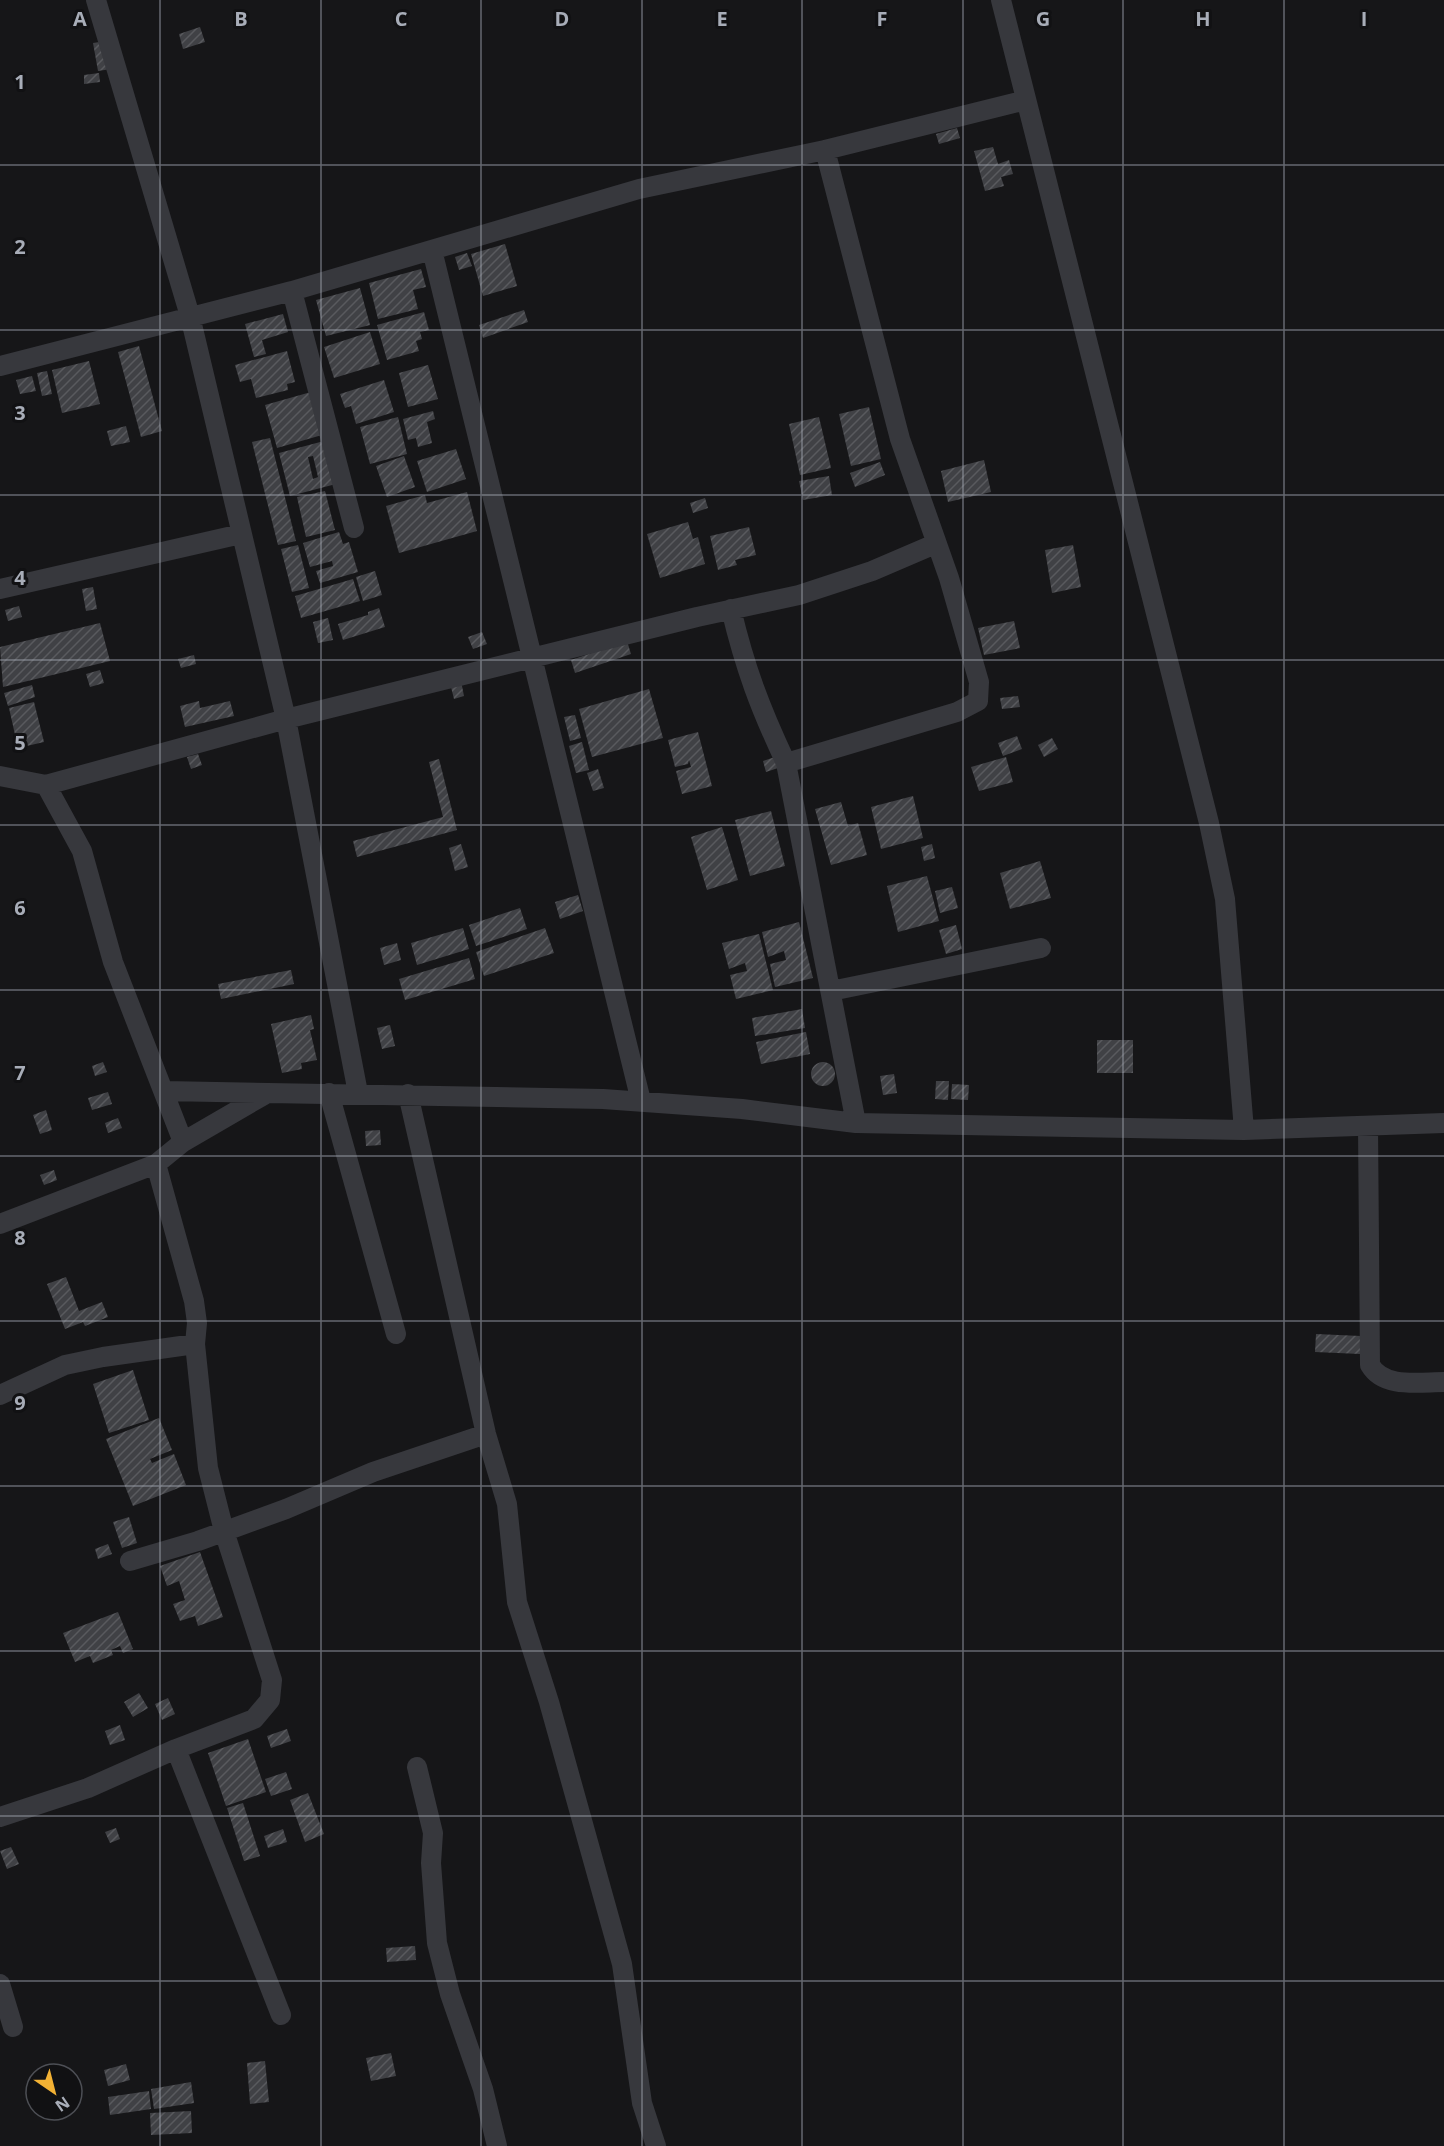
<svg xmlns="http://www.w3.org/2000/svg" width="1444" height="2146" font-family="'Open Sans',sans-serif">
<defs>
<pattern id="building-hatch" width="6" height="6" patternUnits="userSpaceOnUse" patternTransform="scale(1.5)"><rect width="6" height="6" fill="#404145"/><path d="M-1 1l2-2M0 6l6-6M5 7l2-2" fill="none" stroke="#595a5e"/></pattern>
</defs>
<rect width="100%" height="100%" fill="#161618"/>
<path fill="url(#building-hatch)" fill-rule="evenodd" d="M200,27L205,42L183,49L179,34Z
M106,41L111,69L98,71L93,43Z
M99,73L100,82L84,84V75Z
M957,128L960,138L939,144L936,134Z
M993,147L998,164L1009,160L1013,174L1001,177L1004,186L985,191L974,151Z
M505,244L517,286L483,296L471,254Z
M467,253L472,266L459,270L455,257Z
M421,269L426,287L413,290L418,309L378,319L369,283Z
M360,288L370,325L326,336L316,300Z
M524,310L528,322L483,338L479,325Z
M424,312L429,330L420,332L422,339L416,341L419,351L387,360L377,325Z
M283,314L288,332L262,340L266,354L254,357L245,324Z
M370,332L380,364L334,378L324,347Z
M139,346L162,431L141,437L118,352Z
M287,351L295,382L287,384L288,390L256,398L251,379L240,382L235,365Z
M89,361L100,404L62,413L52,370Z
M428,365L438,399L408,407L399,373Z
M47,371L52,394L42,396L37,373Z
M32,376L36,391L20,394L16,380Z
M384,380L394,412L356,424L351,406L345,408L340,394Z
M311,392L322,435L277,448L265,405Z
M869,407L881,459L851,466L839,414Z
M433,411L435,419L427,422L432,443L418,447L416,438L408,440L403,419Z
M398,417L407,454L370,464L360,427Z
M819,417L831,468L800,475L789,424Z
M126,426L130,442L111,446L107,431Z
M270,438L296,541L278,545L252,442Z
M324,441L336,484L290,496L279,453ZM313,456L318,477L313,479L308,457Z
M456,449L466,479L427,492L417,461Z
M404,456L415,487L387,497L376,466Z
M984,460L991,492L948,502L941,471Z
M880,462L885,475L855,487L850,473Z
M829,476L832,495L803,500L799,481Z
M325,491L335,530L306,537L297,497Z
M467,492L477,531L399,553L386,506L425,495L427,503Z
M705,498L708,508L693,513L690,503Z
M688,522L693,539L698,537L705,564L660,578L647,534Z
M749,527L756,555L735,560L737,565L718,570L710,536Z
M339,532L343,544L349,542L358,572L320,583L316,571L333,566L332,561L310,567L303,543Z
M298,545L309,588L292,592L281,549Z
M1073,545L1081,587L1052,593L1045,550Z
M375,571L382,595L363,601L356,577Z
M353,579L360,601L301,618L295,596Z
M93,587L97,609L86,611L82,589Z
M19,606L22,617L8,621L5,610Z
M379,608L385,627L343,640L338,624L368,615V612Z
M328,618L333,640L318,643L313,622Z
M1014,621L1020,648L984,655L978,628Z
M100,623L110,661L3,687L0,647Z
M482,632L487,644L473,649L468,637Z
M627,641L631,654L575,673L571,660Z
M194,655L196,664L181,668L178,659Z
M100,670L104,683L90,687L86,674Z
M461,681L464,696L454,699L450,683Z
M32,685L35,697L8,706L4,693Z
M649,689L663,738L592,757L579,709Z
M1018,696L1020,707L1002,709L1000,698Z
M199,701L200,708L230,701L234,716L185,727L180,706Z
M34,702L44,742L18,748L9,708Z
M575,715L581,738L570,741L564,717Z
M698,732L712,786L682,794L676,771L691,767L689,760L688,764L675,767L668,740Z
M1017,736L1022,749L1003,756L998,743Z
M1052,738L1058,749L1044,757L1038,745Z
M582,742L589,770L576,773L569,746Z
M198,754L202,765L191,769L187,757Z
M775,757L778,768L766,772L763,761Z
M1006,757L1013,782L979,791L971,767Z
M439,759L457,830L357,857L353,841L443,817L429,762Z
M598,769L604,788L593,791L587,773Z
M913,796L923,838L881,849L871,807Z
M841,802L848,826L858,823L867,855L831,865L815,809Z
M771,811L785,866L750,876L735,820Z
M722,827L738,880L707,890L691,837Z
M461,844L468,867L455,871L449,848Z
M932,844L935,858L924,861L921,847Z
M1040,861L1051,898L1010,909L1000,873Z
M927,876L939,921L898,932L887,886Z
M952,887L958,908L940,913L935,891Z
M578,895L583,911L560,919L555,902Z
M520,908L527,929L476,946L469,925Z
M799,922L813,978L775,987L770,964L786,960L784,951L768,957L762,932Z
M956,925L962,949L946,954L939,930Z
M463,928L469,949L417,965L411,943Z
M545,928L554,953L484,976L476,952Z
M759,934L773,990L736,999L730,975L747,971L745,963L729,969L722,943Z
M397,943L401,960L384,965L380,948Z
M469,958L475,979L405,1000L399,979Z
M291,970L294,984L221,999L218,984Z
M802,1009L805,1028L755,1036L752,1018Z
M311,1015L314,1029L310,1030L317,1060L301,1063L302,1069L282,1073L271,1024Z
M390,1025L395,1046L382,1049L377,1028Z
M806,1032L810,1054L761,1064L756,1042Z
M1097,1040H1133V1073H1097Z
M811 1074a12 12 0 1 1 24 0a12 12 0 1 1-24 0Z
M103,1062L107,1072L95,1076L92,1066Z
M894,1074L897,1093L883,1095L880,1076Z
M936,1081H949L948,1100L935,1099Z
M952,1084L969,1085L968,1100L951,1099Z
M108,1092L112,1104L92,1110L88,1098Z
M46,1110L52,1130L40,1134L33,1115Z
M118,1118L122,1128L108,1133L105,1123Z
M380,1130L381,1145L366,1146L365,1131Z
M54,1170L57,1180L44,1185L40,1175Z
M66,1277L79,1311L102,1302L108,1317L85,1326L83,1322L65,1329L47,1284Z
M1316,1334L1361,1336L1360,1354L1315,1352Z
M133,1370L149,1420L109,1433L93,1384Z
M159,1418L172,1450L150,1459L152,1463L174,1454L186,1485L133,1506L106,1439Z
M129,1517L137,1543L122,1548L113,1522Z
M108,1544L112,1554L98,1559L95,1549Z
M200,1552L223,1617L198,1626L195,1616L180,1621L173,1604L185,1600L179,1581L167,1586L160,1566Z
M118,1612L133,1649L123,1653L120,1646L111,1650L113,1655L93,1663L90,1656L75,1662L63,1633Z
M139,1693L148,1708L133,1717L124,1702Z
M168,1698L175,1714L162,1720L155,1704Z
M120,1725L125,1740L110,1745L105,1731Z
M287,1729L291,1741L271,1748L267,1736Z
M248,1739L266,1792L226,1806L208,1753Z
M286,1772L292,1789L271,1796L265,1779Z
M308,1793L324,1834L305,1842L290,1800Z
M243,1803L260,1856L244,1861L227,1808Z
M116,1828L120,1839L110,1843L105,1832Z
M283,1829L287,1842L268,1848L264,1836Z
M11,1847L19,1864L7,1869L0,1851Z
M415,1946L416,1960L387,1962L386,1948Z
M391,2053L396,2076L371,2081L366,2058Z
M265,2061L269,2102L250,2104L247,2063Z
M126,2064L130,2080L108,2086L104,2070Z
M191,2082L194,2103L154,2109L151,2089Z
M149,2091L151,2109L110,2115L108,2097Z
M191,2111L192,2133L151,2135L150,2113Z"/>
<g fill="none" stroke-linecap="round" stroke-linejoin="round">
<path stroke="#37383d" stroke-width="20" d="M96,0L190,316L286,719L358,1093
M1001,0L1209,823L1225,899L1244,1130
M825,150L900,439L949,578L979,682L978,701L957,712L786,763L856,1123
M432,250L641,1101
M292,291L354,528
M0,366L292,291L639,189L825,150L1026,100
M0,589L241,534
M731,609C745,668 760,708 786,763
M0,776L46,785L82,851L113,962L183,1142
M46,785L286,719L697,617L799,595L872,571L935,544
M831,991L1041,948
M164,1091L603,1099L742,1109L856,1123L1244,1130L1444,1123
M329,1093L396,1334
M408,1094L486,1434L507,1504L517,1602L549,1702L622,1964L642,2103L656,2146
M1368,1126L1370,1365C1384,1389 1420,1382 1444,1382
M0,1224L156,1164L183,1142L264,1095
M0,1395L65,1365L103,1357L195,1344
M130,1561L198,1541L286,1509L373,1472L486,1434
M176,1749L281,2015
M417,1767L433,1833L431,1863L437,1943L450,1994L483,2089L497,2146
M0,1817L88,1788L176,1749L254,1719L270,1700L272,1680L224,1531L208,1468L195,1344L197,1323L194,1301L156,1164
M0,1984L13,2027"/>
</g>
<path fill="none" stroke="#a8adb8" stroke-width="1.5" stroke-opacity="0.55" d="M160,0V2146M321,0V2146M481,0V2146M642,0V2146M802,0V2146M963,0V2146M1123,0V2146M1284,0V2146M0,165H1444M0,330H1444M0,495H1444M0,660H1444M0,825H1444M0,990H1444M0,1156H1444M0,1321H1444M0,1486H1444M0,1651H1444M0,1816H1444M0,1981H1444"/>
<g font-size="20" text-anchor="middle" font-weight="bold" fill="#a8adb8" stroke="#111113" stroke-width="6" stroke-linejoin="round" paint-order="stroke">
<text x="80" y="26">A</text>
<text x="241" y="26">B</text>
<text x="401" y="26">C</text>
<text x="562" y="26">D</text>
<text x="722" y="26">E</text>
<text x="882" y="26">F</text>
<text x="1043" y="26">G</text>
<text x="1203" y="26">H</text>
<text x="1364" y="26">I</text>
<text x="20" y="89">1</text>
<text x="20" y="254">2</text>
<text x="20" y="420">3</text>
<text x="20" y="585">4</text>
<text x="20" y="750">5</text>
<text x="20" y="915">6</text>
<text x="20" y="1080">7</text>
<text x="20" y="1245">8</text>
<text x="20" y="1410">9</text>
</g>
<g transform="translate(54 2092) rotate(145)"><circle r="28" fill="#111113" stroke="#4d4f55" stroke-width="1.5"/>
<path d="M0-4.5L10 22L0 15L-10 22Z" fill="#f2b134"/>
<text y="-9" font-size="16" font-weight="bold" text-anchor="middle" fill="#a8adb8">N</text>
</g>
</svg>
